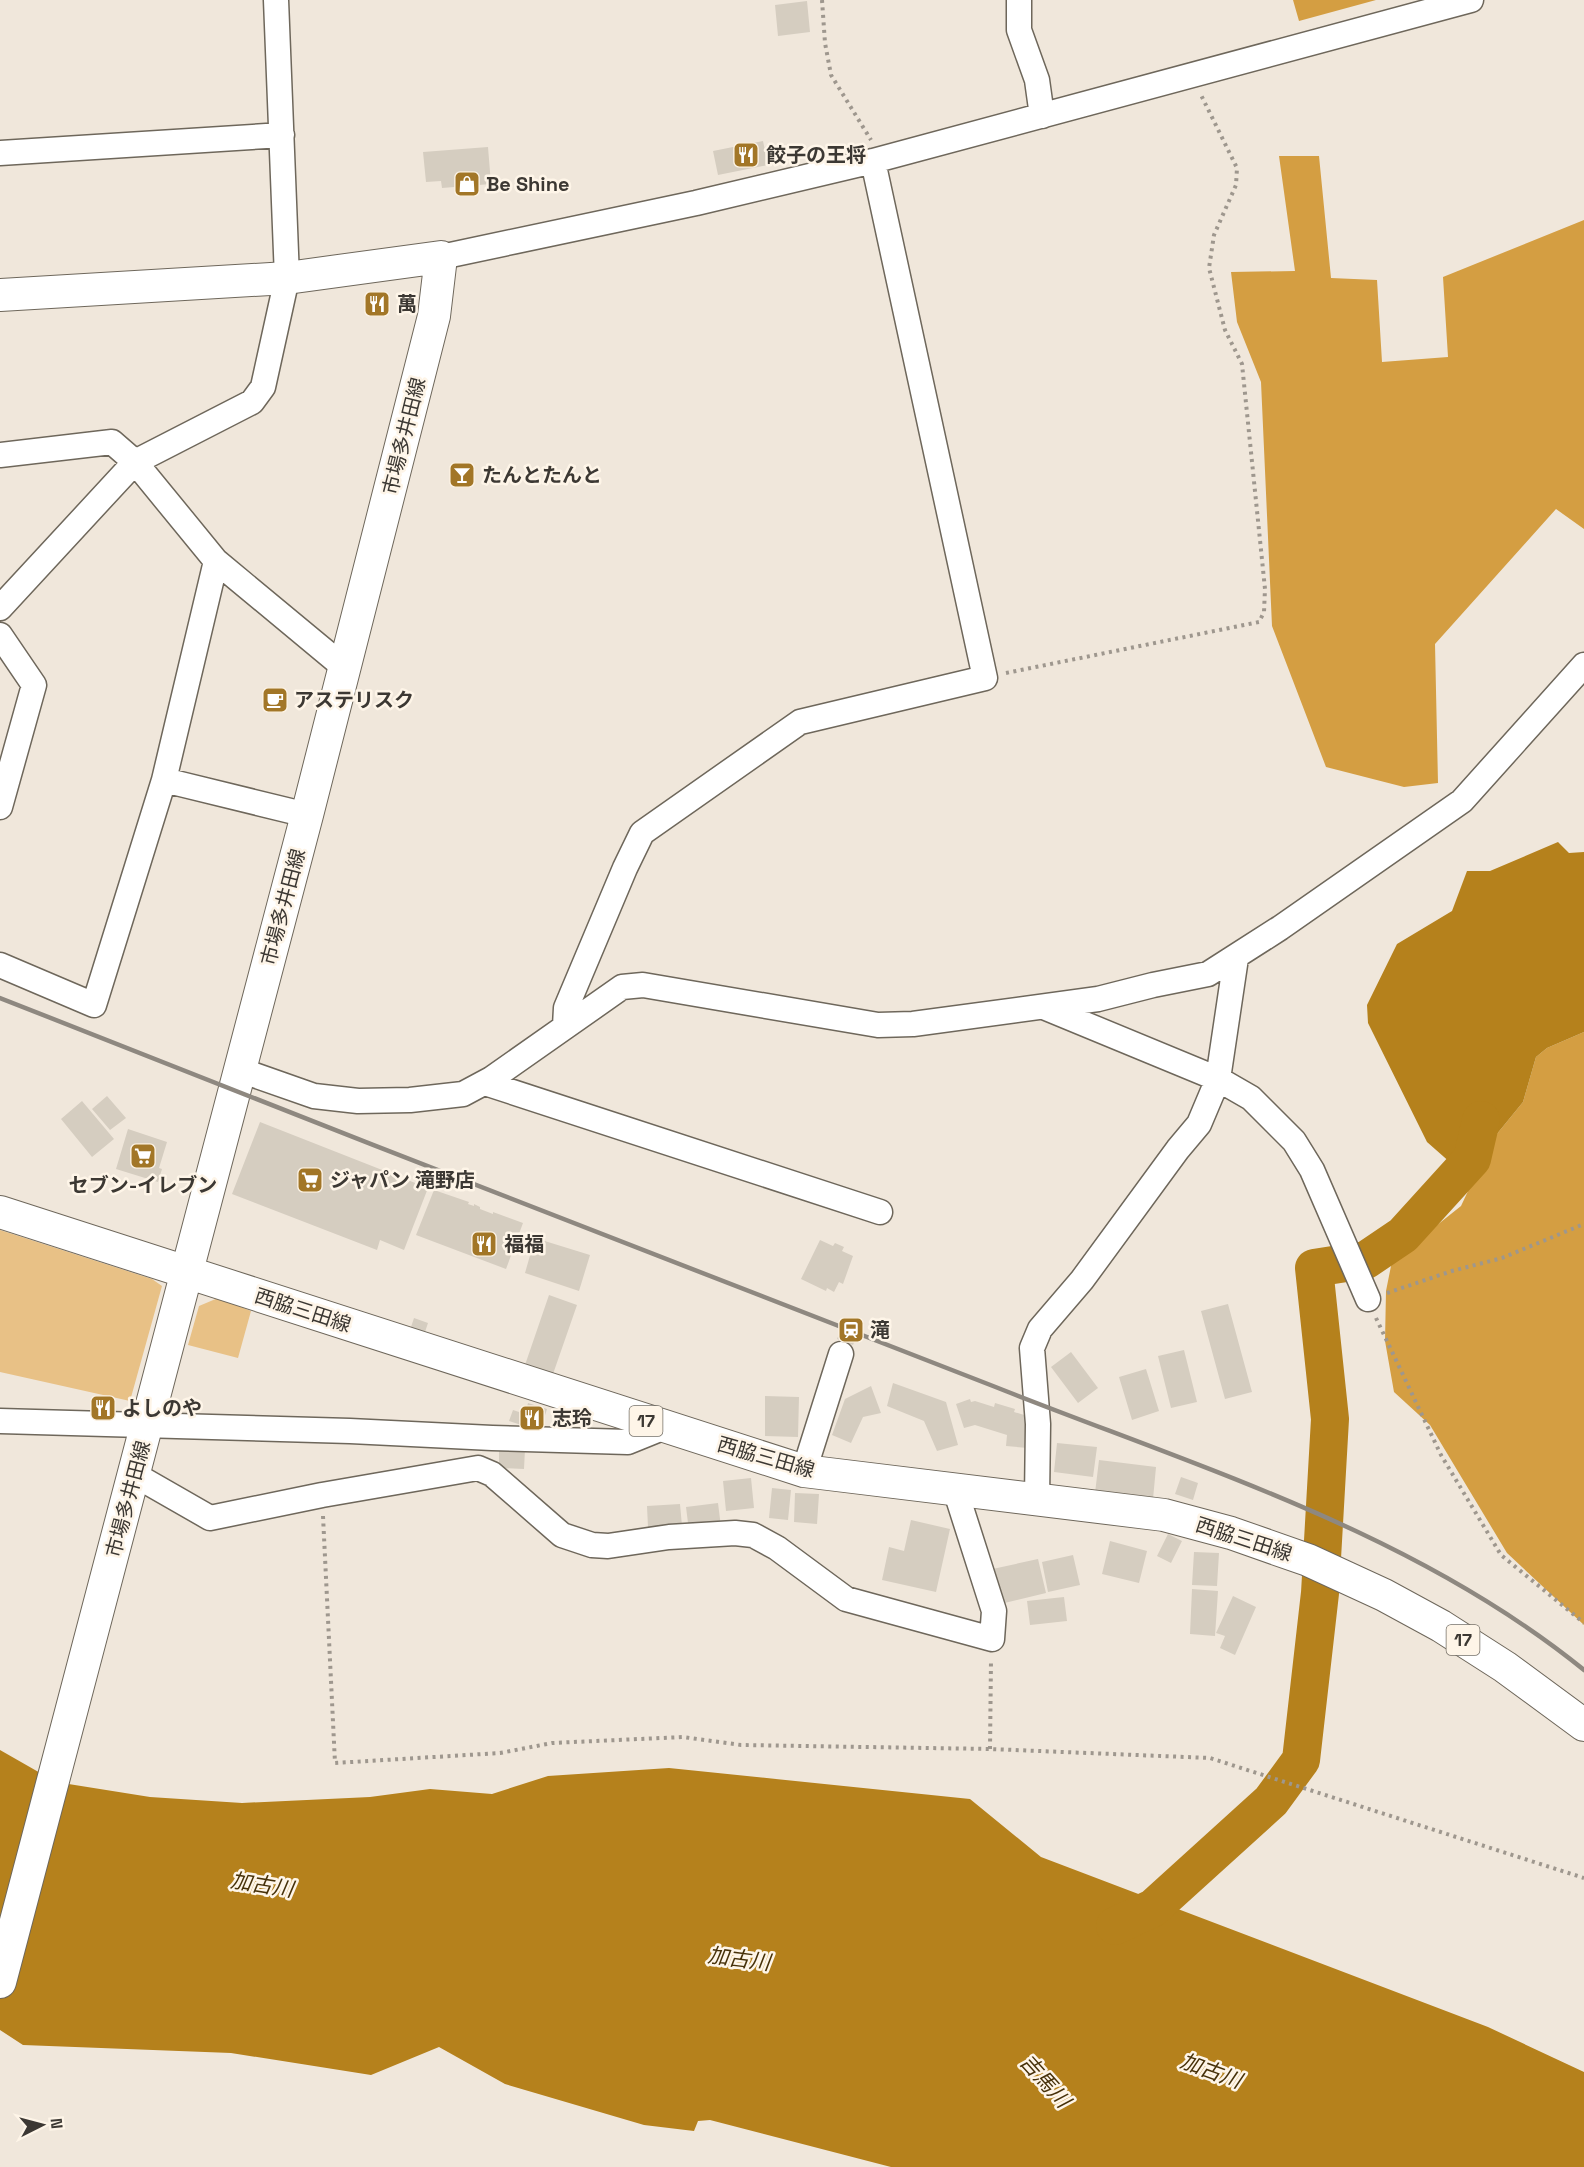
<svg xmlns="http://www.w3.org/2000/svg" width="1584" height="2167" font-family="'Space Grotesk','Noto Sans JP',sans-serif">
<rect width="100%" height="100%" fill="#f0e7db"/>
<path fill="#e8c186" d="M0,1230L152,1279L162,1286L130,1401L0,1372Z
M218,1298L251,1311L238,1358L188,1345L199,1306Z"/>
<path fill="#d49e42" d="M1293,0H1376L1299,21Z
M1279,156H1319L1331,278L1377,280L1382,362L1448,357L1443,277L1584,220V529L1556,509L1435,644L1438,783L1404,787L1326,767L1272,626L1261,382L1237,322L1231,272L1295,271Z
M1584,1032V1625L1507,1553L1430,1425L1394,1392L1385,1341L1386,1291L1392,1261L1461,1206L1492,1140L1523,1102L1536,1057L1547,1048Z"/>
<path fill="#b5811c" d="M1558,842L1569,853L1584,852V1032L1547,1048L1536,1057L1523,1102L1492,1140L1473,1180L1456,1160L1452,1164L1427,1142L1368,1023L1367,1005L1397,944L1452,911L1467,871H1490Z
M0,1750L56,1782L150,1797L242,1803L370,1797L430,1789L492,1794L548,1776L669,1768L970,1799L1041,1857L1488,2027L1584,2072V2167H891L710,2120L698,2121L694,2131L644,2125L505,2084L439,2047L371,2075L231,2053L23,2045L0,2030Z"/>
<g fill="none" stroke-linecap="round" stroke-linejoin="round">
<path stroke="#b5811c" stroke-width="38" d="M1360,1261L1366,1260L1403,1235L1472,1159L1481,1120
M1115,1926L1153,1908L1271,1801L1301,1760L1320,1593L1330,1419L1314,1268L1346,1263"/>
</g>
<path fill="#d5cdc0" d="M807,1L810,32L778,36L775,5Z
M763,141L768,165L718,175L713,151Z
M488,147L491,184L442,188L441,181L426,182L423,152Z
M107,1096L126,1118L110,1130L92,1109Z
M82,1101L114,1139L92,1157L61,1119Z
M260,1122L428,1188L404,1250L380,1240L377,1250L232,1194Z
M128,1129L167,1142L159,1168L162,1169L158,1182L116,1169Z
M434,1190L469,1202L468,1204L474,1206V1204L480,1207V1209L493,1214V1212L523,1223L506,1269L416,1235Z
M535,1238L590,1255L579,1291L525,1273Z
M820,1240L833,1246L835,1243L844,1247L842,1251L853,1256L843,1284L839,1282L834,1292L827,1288L826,1291L801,1279Z
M549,1295L577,1305L553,1374L525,1365Z
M1228,1304L1252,1392L1225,1399L1201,1311Z
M414,1318L428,1323L425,1332L411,1327Z
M840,1332L856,1338L853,1345L837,1339Z
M1184,1350L1197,1402L1171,1408L1158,1356Z
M1071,1352L1098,1388L1078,1403L1051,1367Z
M1146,1369L1159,1411L1132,1420L1119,1377Z
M893,1383L946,1402L958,1445L937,1451L924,1421L887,1406Z
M871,1386L881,1413L863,1417L851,1443L832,1435L845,1399Z
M765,1396L799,1397L798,1437L765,1436Z
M970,1399L971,1402L975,1401L994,1407L995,1403L1015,1409L1014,1412L1031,1417L1028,1448L1006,1446L1007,1435L975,1425L964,1428L956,1404Z
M92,1400L115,1402L114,1415L92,1414Z
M528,1403L547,1409L540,1431L509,1421L513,1410L525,1414Z
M1057,1443L1097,1447L1093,1477L1054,1472Z
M499,1448L525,1449L524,1469L499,1468Z
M1099,1460L1156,1467L1153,1499L1095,1493Z
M1181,1477L1198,1483L1193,1500L1175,1494Z
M751,1478L754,1508L726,1511L723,1481Z
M772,1488L791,1490L788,1520L769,1518Z
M795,1493L819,1494L817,1524L794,1522Z
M718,1503L721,1527L689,1531L686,1507Z
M680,1504L682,1526L648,1527L647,1506Z
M911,1520L950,1529L936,1592L882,1580L889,1547L904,1551Z
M1168,1534L1182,1541L1171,1563L1157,1556Z
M1110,1541L1147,1551L1139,1583L1102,1574Z
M1194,1552L1219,1553L1217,1586L1192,1585Z
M1073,1555L1080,1585L1048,1592L1042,1562Z
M1038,1559L1046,1593L996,1605L988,1570Z
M1192,1589L1218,1591L1215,1636L1190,1634Z
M1233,1596L1256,1607L1235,1655L1220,1648L1225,1636L1216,1633Z
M1064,1597L1067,1621L1030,1625L1027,1601Z"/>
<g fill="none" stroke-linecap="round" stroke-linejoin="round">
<g stroke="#6e675b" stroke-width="27">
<path id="minor" d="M1019,0V30L1037,80L1042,116
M0,153L282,135
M441,257L696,203L873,161L1471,0
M0,455L112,442L135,462L216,561L345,668
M0,608L135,462L252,402L263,387L287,278L276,0
M0,635L34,685L0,807
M164,780L307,815
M0,965L94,1005L164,780L216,561
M1046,1008L1218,1079L1251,1098L1294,1141L1312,1170L1368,1299
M565,1026L566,1008L625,868L642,833L800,722L985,678L873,161
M240,1070L314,1096L358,1101L410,1100L463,1094L491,1079L622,987L643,985L878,1025L913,1024L1098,999L1153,985L1208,974L1280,928L1462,801L1584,665
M485,1083L880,1212
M0,1421L350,1431L492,1438L628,1442L665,1427
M804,1471L841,1354
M135,1475L210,1518L322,1495L478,1468L492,1474L562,1535L592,1545L608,1546L669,1537L735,1533L753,1535L777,1548L846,1599L992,1639L994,1611L955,1489
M1037,1499L1038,1424L1032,1348L1040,1329L1082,1280L1178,1149L1199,1124L1218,1079L1236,958"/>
</g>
<g stroke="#6e675b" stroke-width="34">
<path id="major" d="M0,295L287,278L441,257L434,316L307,815L0,1982
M0,1212L804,1471L1164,1515L1231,1533L1308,1560L1384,1595L1441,1626L1505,1667L1584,1725"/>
</g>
<path stroke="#9e978e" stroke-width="4" stroke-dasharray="3 4.5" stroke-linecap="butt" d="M822,0L825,43L831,75L871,140
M1006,673L1259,622L1264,612L1265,589L1242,364L1225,330L1209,268L1214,235L1236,185L1237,168L1201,95
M1387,1293L1452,1271L1502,1258L1584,1224
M1376,1318L1441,1455L1501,1555L1584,1623
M323,1516L335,1763L500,1753L552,1743L683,1737L741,1745L990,1749L1210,1758L1584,1878
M990,1749L991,1660"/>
<use href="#minor" stroke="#fff" stroke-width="24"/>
<use href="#major" stroke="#fff" stroke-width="32"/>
<path stroke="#8e8880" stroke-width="4.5" d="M0,998C330,1130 662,1256 993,1386C1194,1466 1413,1531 1584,1670"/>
</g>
<defs>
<g id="restaurant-square" transform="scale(1.35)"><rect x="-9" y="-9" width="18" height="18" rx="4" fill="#a27627" stroke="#fef5e8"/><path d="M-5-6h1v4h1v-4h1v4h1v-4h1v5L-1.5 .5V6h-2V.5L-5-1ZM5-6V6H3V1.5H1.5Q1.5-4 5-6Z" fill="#fff"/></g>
<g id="shop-square" transform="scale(1.35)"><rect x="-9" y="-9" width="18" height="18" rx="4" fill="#a27627" stroke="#fef5e8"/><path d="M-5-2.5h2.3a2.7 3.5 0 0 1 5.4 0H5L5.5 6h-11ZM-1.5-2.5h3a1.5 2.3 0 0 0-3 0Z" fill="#fff"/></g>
<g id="bar-square" transform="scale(1.35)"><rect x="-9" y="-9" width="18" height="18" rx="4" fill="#a27627" stroke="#fef5e8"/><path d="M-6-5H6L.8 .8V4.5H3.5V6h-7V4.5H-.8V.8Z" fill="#fff"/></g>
<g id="cafe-square" transform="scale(1.35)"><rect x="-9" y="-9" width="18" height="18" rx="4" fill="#a27627" stroke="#fef5e8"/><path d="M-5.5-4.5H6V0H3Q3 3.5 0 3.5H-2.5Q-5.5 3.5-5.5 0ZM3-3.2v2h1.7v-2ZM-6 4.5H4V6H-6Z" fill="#fff"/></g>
<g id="supermarket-square" transform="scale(1.35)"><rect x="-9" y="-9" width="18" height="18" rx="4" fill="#a27627" stroke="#fef5e8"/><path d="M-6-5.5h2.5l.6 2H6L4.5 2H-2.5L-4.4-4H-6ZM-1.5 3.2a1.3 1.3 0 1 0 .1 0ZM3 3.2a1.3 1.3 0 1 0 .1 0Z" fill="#fff"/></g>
<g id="station-square" transform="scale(1.35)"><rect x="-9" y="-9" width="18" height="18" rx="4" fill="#a27627" stroke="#fef5e8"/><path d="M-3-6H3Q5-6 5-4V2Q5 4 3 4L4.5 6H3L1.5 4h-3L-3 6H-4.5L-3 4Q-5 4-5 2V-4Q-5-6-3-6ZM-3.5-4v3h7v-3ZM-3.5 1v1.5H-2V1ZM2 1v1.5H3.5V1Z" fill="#fff"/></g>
</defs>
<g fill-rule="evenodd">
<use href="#restaurant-square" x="746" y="155"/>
<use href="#shop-square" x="467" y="184"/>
<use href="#restaurant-square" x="377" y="304"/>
<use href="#bar-square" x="462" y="475"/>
<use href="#cafe-square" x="275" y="700"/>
<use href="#supermarket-square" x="143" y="1156"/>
<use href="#supermarket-square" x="310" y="1180"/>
<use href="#restaurant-square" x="484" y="1244"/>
<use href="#station-square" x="851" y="1330"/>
<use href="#restaurant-square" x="103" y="1408"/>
<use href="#restaurant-square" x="532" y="1418"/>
</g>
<g text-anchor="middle" stroke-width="5" stroke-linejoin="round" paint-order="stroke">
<g fill="#fef5e8" stroke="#767169" stroke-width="1.5">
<rect x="629.5" y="1406" width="33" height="30" rx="4.5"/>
<rect x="1446.5" y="1625" width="33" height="30" rx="4.5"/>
</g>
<g font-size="18" font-weight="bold" fill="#3c3833">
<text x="646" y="1427">17</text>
<text x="1463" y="1646">17</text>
</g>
<g font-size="20" font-weight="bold" fill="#3c3833" stroke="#fef5e8" text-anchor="start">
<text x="766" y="162">餃子の王将</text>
<text x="486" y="191">Be Shine</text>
<text x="397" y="311">萬</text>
<text x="482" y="482">たんとたんと</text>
<text x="294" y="707">アステリスク</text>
<text x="330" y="1187">ジャパン 滝野店</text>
<text x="143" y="1192" text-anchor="middle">セブン-イレブン</text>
<text x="504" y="1251">福福</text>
<text x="870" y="1337">滝</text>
<text x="122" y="1415">よしのや</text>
<text x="552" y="1425">志玲</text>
</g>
<g font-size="20" fill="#3c3833" stroke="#fef5e8">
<text transform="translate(404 436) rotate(-76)" y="7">市場多井田線</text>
<text transform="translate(283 907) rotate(-75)" y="7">市場多井田線</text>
<text transform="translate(303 1310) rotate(18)" y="7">西脇三田線</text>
<text transform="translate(766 1457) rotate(16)" y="7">西脇三田線</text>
<text transform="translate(128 1499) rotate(-75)" y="7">市場多井田線</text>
<text transform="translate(1244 1539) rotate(18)" y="7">西脇三田線</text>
</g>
<g font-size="21" font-style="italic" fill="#473109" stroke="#fef5e8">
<text transform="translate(262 1885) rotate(9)" y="7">加古川</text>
<text transform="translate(739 1959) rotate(7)" y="7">加古川</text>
<text transform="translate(1211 2071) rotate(20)" y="7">加古川</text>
<text transform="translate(1045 2081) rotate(48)" y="7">吉馬川</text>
</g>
</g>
<g transform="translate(42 2125) rotate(84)" stroke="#fef5e8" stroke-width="4.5" paint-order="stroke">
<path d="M0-4.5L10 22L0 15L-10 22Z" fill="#3c3833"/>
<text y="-9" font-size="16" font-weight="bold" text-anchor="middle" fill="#3c3833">N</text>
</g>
</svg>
